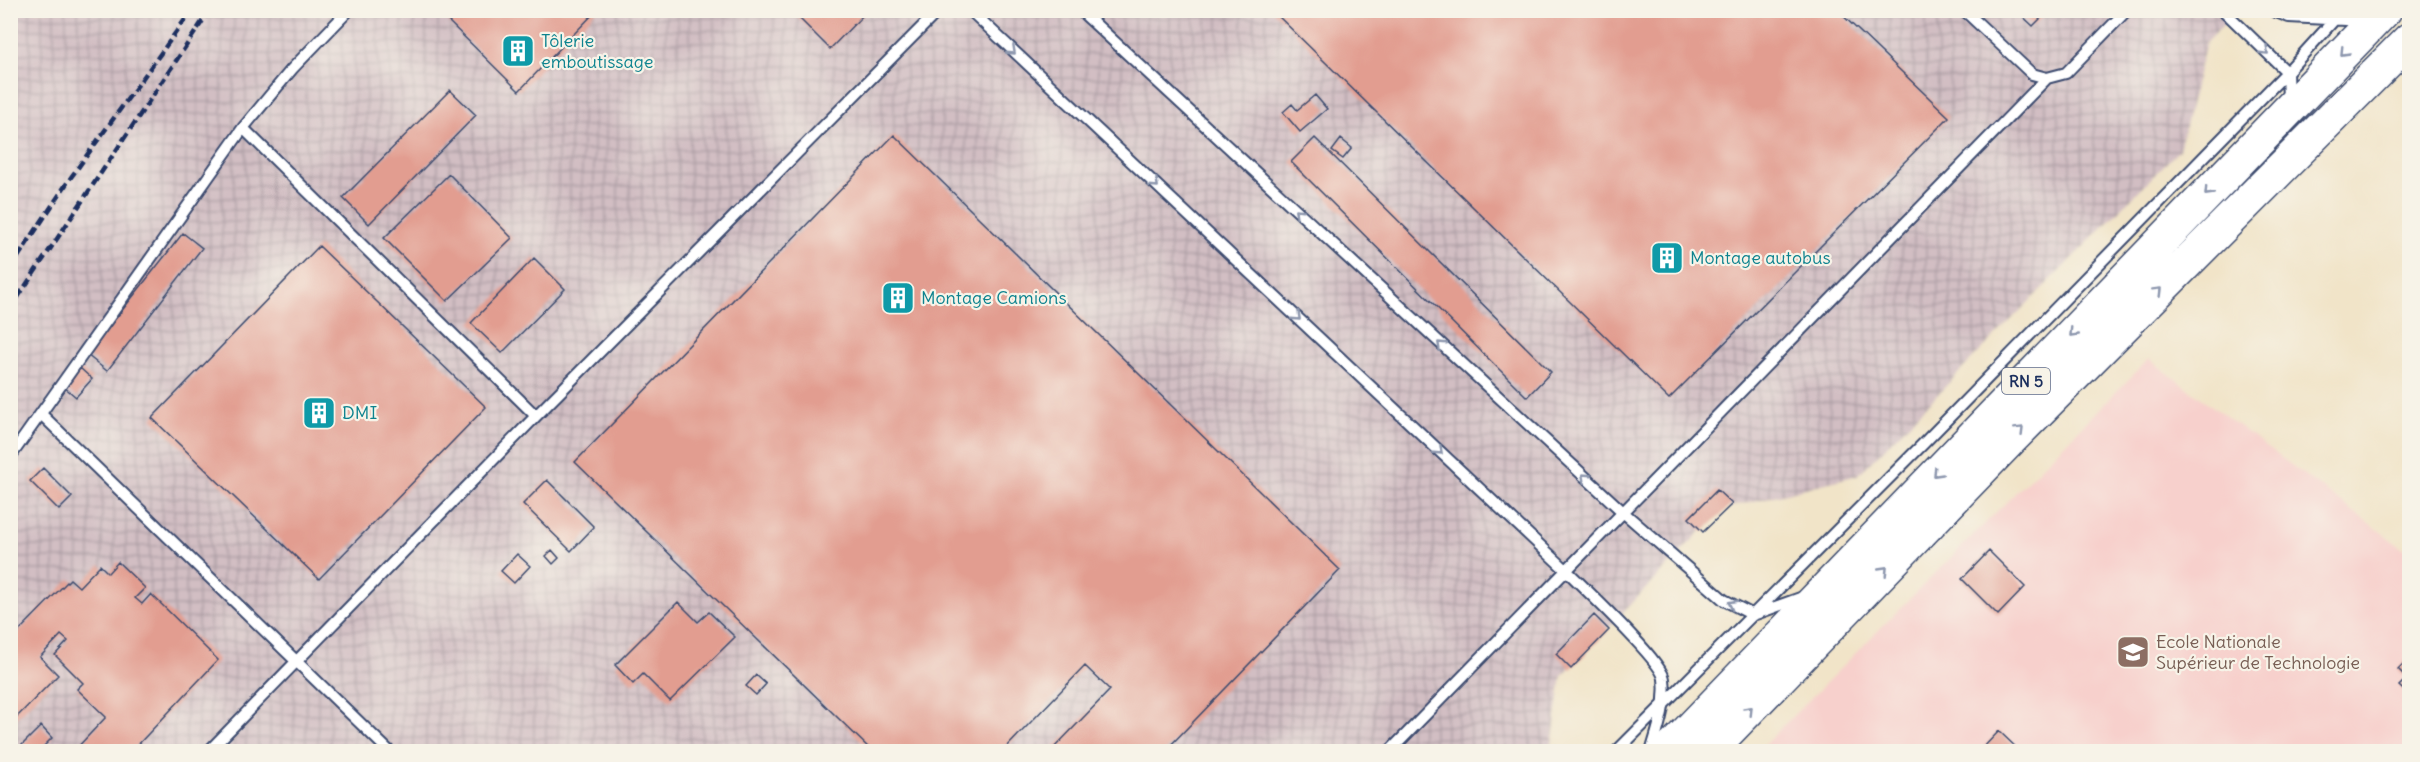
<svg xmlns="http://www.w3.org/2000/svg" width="2420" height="762" font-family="Delius,sans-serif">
<defs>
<pattern id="industrial-grid" width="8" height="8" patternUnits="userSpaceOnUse" patternTransform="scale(1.5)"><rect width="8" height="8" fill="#d2bec3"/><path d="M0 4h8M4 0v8" fill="none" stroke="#aa9ba2"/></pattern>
</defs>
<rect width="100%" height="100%" fill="#f7f3e8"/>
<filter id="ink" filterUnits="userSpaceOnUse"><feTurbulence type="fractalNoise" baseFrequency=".0167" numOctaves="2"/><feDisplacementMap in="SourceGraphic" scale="12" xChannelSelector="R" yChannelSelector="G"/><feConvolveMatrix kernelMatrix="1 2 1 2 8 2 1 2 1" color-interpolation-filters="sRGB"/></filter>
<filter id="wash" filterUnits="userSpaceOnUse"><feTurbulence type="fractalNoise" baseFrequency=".008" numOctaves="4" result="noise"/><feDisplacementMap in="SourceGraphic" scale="24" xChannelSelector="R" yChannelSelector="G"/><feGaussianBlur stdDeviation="1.35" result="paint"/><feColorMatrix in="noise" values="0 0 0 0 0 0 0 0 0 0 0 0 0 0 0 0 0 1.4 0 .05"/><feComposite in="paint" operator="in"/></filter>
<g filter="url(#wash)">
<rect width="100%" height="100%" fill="#f1e4c8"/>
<path fill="#f7d0cc" d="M2149,359L2409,553V751L1757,752Z"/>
<path fill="url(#industrial-grid)" d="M10,11H2237L2206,42L2179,150L1858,475L1722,509L1562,676L1551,752L11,751Z"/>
<g id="blocks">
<path fill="#e29d90" d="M437,10H597L519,91Z
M791,10H868L830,49Z
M1272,10H1837L1949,117L1669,399Z
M2016,10H2049L2033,26Z
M450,90L476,115L369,224L343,198Z
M1315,95L1327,109L1300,132L1283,112L1292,104L1297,110Z
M894,135L1340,570L1164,752H1050L1110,690L1085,666L1002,752H873L575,462Z
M1315,138L1551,372L1527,397L1291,162Z
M1341,139L1352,148L1343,159L1332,151Z
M449,174L512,238L447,301L384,238Z
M183,233L202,248L107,371L87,355Z
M319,246L486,407L319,579L152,418Z
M534,258L565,289L502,353L471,323Z
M80,368L92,379L76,397L63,386Z
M43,468L72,497L59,510L30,481Z
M547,480L594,527L571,551L523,504Z
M1717,490L1732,504L1703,532L1689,518Z
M552,550L559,558L553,564L546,556Z
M1989,551L2025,587L1998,615L1962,579Z
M517,554L530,566L514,583L501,571Z
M118,562L145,588L135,598L142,604L151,594L218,660L131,752H73L106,717L77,689L83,683L55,655L68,641L61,635L40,657L58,675L10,724V640L70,579L79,587L100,565L108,573Z
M678,602L698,622L709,612L735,637L670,701L643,674L633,684L615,665Z
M1594,615L1609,630L1571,669L1556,654Z
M2408,659L2410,661V696L2399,686L2407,678L2398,669Z
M756,675L766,684L756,695L746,686Z
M41,726L52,738L38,752H15Z
M1999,731L2021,752H1979Z"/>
</g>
</g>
<g filter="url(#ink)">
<use href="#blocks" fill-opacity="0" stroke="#3b4a6e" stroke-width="1.5"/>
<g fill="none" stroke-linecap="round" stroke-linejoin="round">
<g stroke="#3b4a6e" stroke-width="14">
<path id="service" d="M970,10L1566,570C1583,587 1663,662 1664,679C1667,703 1658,729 1651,752
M1080,10L1623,512L1724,600L1753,615L1803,597
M1964,10L2032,74L2047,78L2066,73L2127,10
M2223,10L2287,72L2288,100
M2271,10L2289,17L2365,21
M243,128L536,416
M41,414L390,752
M10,457L243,128L292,69L349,10
M208,752L536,416L939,10
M1389,752L2047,78
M1616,752L1924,443L2287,72L2335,19"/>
</g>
<g stroke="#3b4a6e" stroke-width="36">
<path id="trunk" d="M1668,752L2385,10
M1708,752L2011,439L2410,39"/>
</g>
<use href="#service" stroke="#fff" stroke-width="10"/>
<use href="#trunk" stroke="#fff" stroke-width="33"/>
<path stroke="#1b2f5e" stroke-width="4.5" stroke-dasharray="9 4.5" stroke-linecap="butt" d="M10,269L69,180L192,10
M10,309L210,10"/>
</g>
<defs><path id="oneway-chevron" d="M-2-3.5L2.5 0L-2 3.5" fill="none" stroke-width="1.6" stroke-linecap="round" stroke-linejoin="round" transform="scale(1.5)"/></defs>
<g stroke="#8d97ae">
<use href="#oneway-chevron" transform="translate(1012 51) rotate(43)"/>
<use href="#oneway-chevron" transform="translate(2265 51) rotate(44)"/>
<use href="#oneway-chevron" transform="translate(2344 52) rotate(134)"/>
<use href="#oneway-chevron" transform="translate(1155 184) rotate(43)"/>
<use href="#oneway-chevron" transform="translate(2208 192) rotate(134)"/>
<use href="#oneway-chevron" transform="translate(1298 212) rotate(-137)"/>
<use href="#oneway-chevron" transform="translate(2158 291) rotate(-45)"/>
<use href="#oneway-chevron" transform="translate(1297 317) rotate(43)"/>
<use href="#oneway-chevron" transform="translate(2073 333) rotate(134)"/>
<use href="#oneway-chevron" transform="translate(1441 345) rotate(-137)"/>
<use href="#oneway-chevron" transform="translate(2020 430) rotate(-45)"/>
<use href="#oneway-chevron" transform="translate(1439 451) rotate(43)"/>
<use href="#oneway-chevron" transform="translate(1937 473) rotate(134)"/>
<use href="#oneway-chevron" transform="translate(1585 477) rotate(-137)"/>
<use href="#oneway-chevron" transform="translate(1884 570) rotate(-46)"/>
<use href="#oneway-chevron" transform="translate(1732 604) rotate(-152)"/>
<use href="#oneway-chevron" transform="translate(1749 710) rotate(-46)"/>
</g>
</g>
<defs>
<g id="building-square" transform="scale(1.725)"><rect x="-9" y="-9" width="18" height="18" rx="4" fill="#0f9aa8" stroke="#f7f3e8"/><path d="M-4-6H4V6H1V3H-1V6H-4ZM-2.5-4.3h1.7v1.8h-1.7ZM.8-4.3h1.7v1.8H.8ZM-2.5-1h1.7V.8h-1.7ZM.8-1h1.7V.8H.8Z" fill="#fff"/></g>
<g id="university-square" transform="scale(1.725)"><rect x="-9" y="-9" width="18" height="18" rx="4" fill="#8d6e63" stroke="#f7f3e8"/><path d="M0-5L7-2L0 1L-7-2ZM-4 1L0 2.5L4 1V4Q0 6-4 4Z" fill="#fff"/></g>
</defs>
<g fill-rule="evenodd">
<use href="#building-square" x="518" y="51"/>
<use href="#building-square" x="1667" y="258"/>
<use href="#building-square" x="898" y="298"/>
<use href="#building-square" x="319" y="413"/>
<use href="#university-square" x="2133" y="652"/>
</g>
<g text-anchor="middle" stroke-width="4.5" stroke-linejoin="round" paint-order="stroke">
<rect fill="#f7f3e8" stroke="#5d6a87" stroke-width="1.5" x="2002" y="368" width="48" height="26" rx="4.5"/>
<g font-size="16" font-weight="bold" fill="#1b2f5e">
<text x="2026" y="387">RN 5</text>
</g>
<g font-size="18" fill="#0d838f" stroke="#f7f3e8" text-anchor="start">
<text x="541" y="47">Tôlerie<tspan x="541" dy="21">emboutissage</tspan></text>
<text x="1690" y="264">Montage autobus</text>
<text x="921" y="304">Montage Camions</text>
<text x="342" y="419">DMI</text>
</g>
<g font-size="18" fill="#785e54" stroke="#f7f3e8" text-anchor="start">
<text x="2156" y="648">Ecole Nationale<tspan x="2156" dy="21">Supérieur de Technologie</tspan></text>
</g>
</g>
<rect width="2420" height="762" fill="none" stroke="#f7f3e8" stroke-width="36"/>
</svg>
